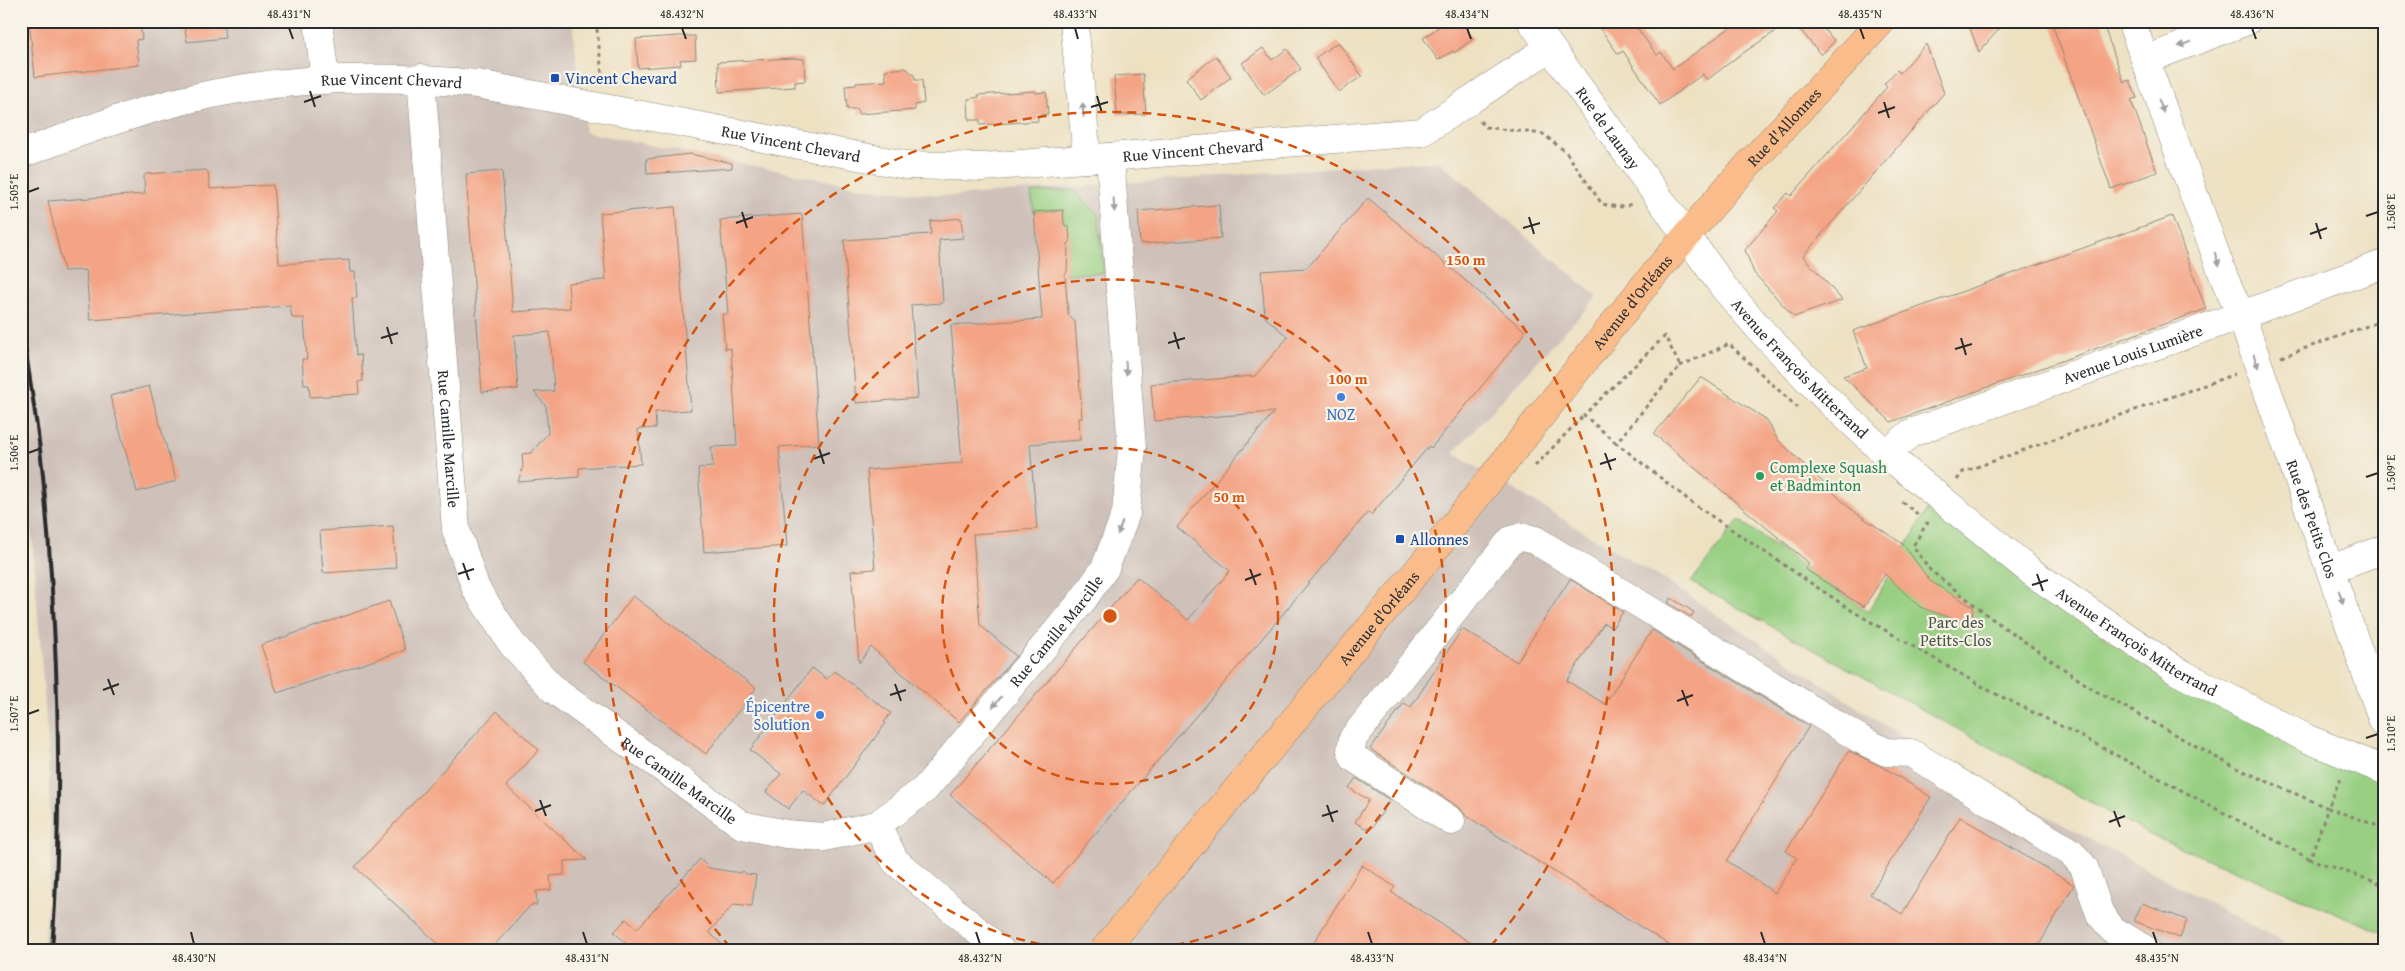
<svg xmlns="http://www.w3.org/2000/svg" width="2405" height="971" font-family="'Gentium Book Plus',serif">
<rect width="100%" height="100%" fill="#f7f3e8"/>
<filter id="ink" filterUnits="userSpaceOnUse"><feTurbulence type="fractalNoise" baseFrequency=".02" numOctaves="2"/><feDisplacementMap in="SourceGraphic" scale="10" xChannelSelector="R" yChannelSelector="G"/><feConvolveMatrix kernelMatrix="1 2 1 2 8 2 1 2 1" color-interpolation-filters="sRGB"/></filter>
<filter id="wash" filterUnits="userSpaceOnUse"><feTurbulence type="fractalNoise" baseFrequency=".0096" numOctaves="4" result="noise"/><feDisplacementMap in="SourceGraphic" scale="20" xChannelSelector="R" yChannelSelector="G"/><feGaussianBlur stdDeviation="1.12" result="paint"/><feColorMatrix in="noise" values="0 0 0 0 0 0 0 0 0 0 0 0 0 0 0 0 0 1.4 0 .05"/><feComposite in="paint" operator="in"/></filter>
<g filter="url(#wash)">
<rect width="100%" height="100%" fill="#ede1c2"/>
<path fill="#cec1ba" d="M21,21H572L585,132L870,189L953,196L1378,164L1440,162L1597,297L1453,453L1669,583L1921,749L2298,950H43L51,860L48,746L32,538L21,466V169L35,164L31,137L21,140Z"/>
<path fill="#98cf82" stroke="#627d56" d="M1072,190L1098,213L1104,273L1065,274L1067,272L1066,258L1068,255L1062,210L1034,212L1031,193Z
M1929,507L2149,668L2384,777V933L2148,834L1691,582L1739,520L1868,612Z"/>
<g id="blocks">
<path fill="#f4a485" d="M29,21H140L142,39L136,40L139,65L35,77Z
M184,21H223L225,38L187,42Z
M1447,21H1461L1473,39L1454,53L1453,51L1438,60L1423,38Z
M1595,21H1632L1657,55L1661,52L1673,69L1739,21H1791L1737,57L1707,80L1703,74L1660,105L1623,51L1618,54Z
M1793,21H1816L1835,41L1821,55Z
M1967,21H2006L1979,52Z
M2051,21H2102L2124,82L2130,80L2137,98L2131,100L2157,172L2111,189Z
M678,36H695L696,59L680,60L681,65L638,68L636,39Z
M1338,42L1362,76L1339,92L1315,58Z
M1926,44L1944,93L1803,256L1842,300L1794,317L1754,273L1745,250L1778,211L1774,208L1788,193L1791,196L1887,87L1884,84L1897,70L1900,73Z
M1263,48L1272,60L1287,49L1301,69L1264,95L1242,63Z
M1216,56L1231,77L1201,100L1186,79Z
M793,58L804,59L805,81L795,82V87L719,92L718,62Z
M906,68L914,75L915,80H922L924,103L915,105V110L858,114V109H847L845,86L856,85V83L886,81L885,70Z
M1143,74L1146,114L1117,115L1114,76Z
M1035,91L1036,93L1046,92L1048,114L1038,115V121L980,125V120H969L968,99L979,97L978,95Z
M690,154L732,163V168L647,174L646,159Z
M206,170L208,172L210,189L273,185L279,264L349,260L350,272H355L357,298H352L356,355H361L363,381L358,382L359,394L310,397L309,385H304L302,359H307L304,318H292L290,306L90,320L86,270L64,271L48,201L145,194L144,176L146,174Z
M502,171L513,312L570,308L568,283L606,280L600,213L675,207L691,410L655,412L656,428L638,429L641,464L579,468V477L518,482L523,466L522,454L531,453L548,433L546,406L534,392L554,391L550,332L514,335L518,389L482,392L466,174Z
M1368,198L1526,332L1431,448L1429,446L1371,515L1368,512L1266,634L1053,883L950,795L1137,577L1188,620L1230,571L1177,527L1274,412L1154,421L1151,384L1255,376L1288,337L1265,317L1261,271L1307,268Z
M1219,205L1221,238L1140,244L1138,211Z
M1063,210L1064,224L1069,228L1070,242L1068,244L1067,272L1065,274L1068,314L1075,322L1082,418H1079L1080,440L1030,444L1037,529L973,534L980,625L1016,656L959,722L871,647L859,663L851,571L875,569L867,470L962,463L951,325L1042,319L1034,212Z
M802,214L819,444L779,447L787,546L704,552L698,468L713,467L711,447L737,446L731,348L725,349L722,314H728L720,220Z
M2172,216L2206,309L1891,422L1843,376L1867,368L1853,331Z
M961,218L963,238L939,240L943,303L911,305L918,398L856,403L844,240L931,234L930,221Z
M1701,377L1767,420L1778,440L1853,511L1903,544L1930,581L1973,607L1972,626L1920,607L1885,574L1864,607L1805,569L1809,563L1654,434Z
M149,386L176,481L137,492L110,396Z
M393,526L396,568L323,573L320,531Z
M1570,579L1623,612L1612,628L1604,623L1567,681L1605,704L1652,630L1809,726L1727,861L1775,893L1797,858L1786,851L1849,751L1883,767L1931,797L1870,894L1902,914L1960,817L2074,885L2036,950H1677L1465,815L1460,808L1370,749L1404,703L1411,707L1462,629L1517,662Z
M633,596L756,688L706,754L583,662Z
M1671,598L1694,612L1691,617L1668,603Z
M389,601L405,650L277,693L261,645Z
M812,668L827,679L834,671L891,713L884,722L886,723L824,806L803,790L788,809L766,792L781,774L750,750Z
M497,711L539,750L506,786L587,860L564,861V875L550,876L551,890L536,891L537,905H531L490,950H445L355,867Z
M1356,778L1390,800L1372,828H1365L1355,822L1369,800L1349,788Z
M700,859L709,868L740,873L743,871L746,874L756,875L752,906L734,904L709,932L728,950H633L614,932L626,919L637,929Z
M1362,865L1395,887L1391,892L1482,950H1309Z
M2142,903L2187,920L2180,938L2134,921Z"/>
</g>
</g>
<g filter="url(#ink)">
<use href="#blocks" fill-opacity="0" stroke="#8c8676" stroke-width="1"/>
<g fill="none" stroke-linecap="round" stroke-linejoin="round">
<g stroke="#8c8676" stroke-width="29">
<g id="minor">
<path d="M318,21L325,79"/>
<path d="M1074,21L1087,159"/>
<path id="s1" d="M1531,21L1725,289L1764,334L1823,395L1886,454L2034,574L2177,671L2308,739L2384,770"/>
<path id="s2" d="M2131,21L2225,280L2241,315L2384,724"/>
<path d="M2145,60L2247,21"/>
<path id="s3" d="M421,78L456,530L476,589L512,644L554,690L742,825L786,834L824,837L877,825L925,789L1082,601L1105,568L1126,513L1132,448L1110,157"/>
<path id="s4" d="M21,154C85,130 150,106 217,93C303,76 390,75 477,84L906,165L983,167L1422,132L1549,48"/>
<path id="s5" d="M1886,454L1911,433L2384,264"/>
<path d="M2331,569L2384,549"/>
<path d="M1451,821L1354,758L1351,750L1353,738L1511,540L1522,537L1535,540L1860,739L1886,752L1911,753L2072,853L2084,867L2100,914L2113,930L2146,950"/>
<path d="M877,825L895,861L1000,950"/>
</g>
</g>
<g stroke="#8c8676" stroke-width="29">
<g id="major">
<path id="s6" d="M1104,950L1427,559L1644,286L1727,188L1882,21"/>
</g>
</g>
<path stroke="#8c8676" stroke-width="3" stroke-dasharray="4 4" stroke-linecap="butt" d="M596,21L603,83
M1480,121L1485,127L1543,134L1566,152L1602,204C1613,206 1625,210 1633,202
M2281,357L2384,320
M1680,366L1729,344L1797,407
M1616,443L1584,415L1665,336L1680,366L1616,443L1624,449L1695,505L1854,612L1990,691L2071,731L2310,859
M1535,466L1584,415
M1957,480L1963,472L2235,374
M1902,502L1919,515
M1929,524L1927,523L1913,546L1930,570L1995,621L2094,690L2232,766L2328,808L2340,779
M2384,828L2328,808L2310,859L2384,885"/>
<use href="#minor" stroke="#fff" stroke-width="28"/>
<use href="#major" stroke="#fabc8b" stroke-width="28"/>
<path stroke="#2b2b2b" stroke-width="4" d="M21,318C28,371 38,424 43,476C58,635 64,791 52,950"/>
</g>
<defs><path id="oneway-solid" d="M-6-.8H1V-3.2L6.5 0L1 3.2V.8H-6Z" transform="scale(1.25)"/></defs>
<g fill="#a0a0a0">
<use href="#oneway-solid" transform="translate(2185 44) rotate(160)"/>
<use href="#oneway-solid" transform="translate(2161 106) rotate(70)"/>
<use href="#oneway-solid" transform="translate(1083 110) rotate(-95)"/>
<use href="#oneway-solid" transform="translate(1114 205) rotate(86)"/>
<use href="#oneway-solid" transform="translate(2217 259) rotate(70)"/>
<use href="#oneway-solid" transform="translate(2256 361) rotate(71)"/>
<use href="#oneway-solid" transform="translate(1126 368) rotate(86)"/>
<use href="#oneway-solid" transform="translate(1120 528) rotate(111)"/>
<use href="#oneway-solid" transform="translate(2341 597) rotate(71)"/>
<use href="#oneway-solid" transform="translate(997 702) rotate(130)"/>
</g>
</g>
<path fill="none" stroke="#2b2b2b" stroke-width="2" d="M289,28L293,39M682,28L686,39M1075,28L1078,39M1467,28L1471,39M1860,28L1864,39M2252,28L2256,39M310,91L315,107M1097,96L1102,113M304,102L321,96M1884,102L1889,118M1091,107L1108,102M1878,113L1895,107M28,192L39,188M742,212L747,228M2366,216L2378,212M1529,217L1534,234M736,223L753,217M2316,223L2321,239M1523,228L1540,223M2310,234L2327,228M387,327L392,344M1174,332L1179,349M381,338L398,333M1961,338L1966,355M1168,343L1185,338M1955,349L1972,344M819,448L824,464M28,453L39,449M1605,453L1611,470M813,459L830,453M1600,464L1616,459M2366,477L2378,473M463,563L469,580M1250,569L1256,585M458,574L474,569M2037,574L2043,591M1245,580L1261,574M2032,585L2048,580M108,679L114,695M895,684L901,701M103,690L119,684M1682,690L1688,706M890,695L906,690M1677,701L1693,695M28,714L39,710M2366,738L2378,734M540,800L546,816M1327,805L1333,822M535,811L551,805M2114,811L2120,827M1322,816L1338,811M2109,822L2125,816M191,932L194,944M583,932L587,944M976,932L980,944M1368,932L1372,944M1761,932L1765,944M2153,932L2157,944"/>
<g fill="none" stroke="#d5540f" stroke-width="2.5" stroke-dasharray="9 6">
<circle cx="1110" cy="616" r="168"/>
<path d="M1069 949A336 336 0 1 1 1151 949"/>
<path d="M730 947A504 504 0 1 1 1490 947"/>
</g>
<g fill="#1a4fb4" stroke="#f7f3e8" stroke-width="2">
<rect x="550" y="73" width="10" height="10" rx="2.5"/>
<rect x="1395" y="534" width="10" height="10" rx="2.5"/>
</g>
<g fill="#3f7fe0" stroke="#f7f3e8" stroke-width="2">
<circle cx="1341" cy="397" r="5"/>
<circle cx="820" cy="715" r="5"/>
</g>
<circle fill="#2e9e5b" stroke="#f7f3e8" stroke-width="2" cx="1760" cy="476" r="5"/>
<g text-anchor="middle" stroke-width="4.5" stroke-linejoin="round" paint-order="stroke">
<g font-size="16" fill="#164399" stroke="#f7f3e8" text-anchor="start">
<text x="565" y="84">Vincent Chevard</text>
<text x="1410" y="545">Allonnes</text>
</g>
<g font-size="16" fill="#2b2b2b" stroke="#f7f3e8">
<text dy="6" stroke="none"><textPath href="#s4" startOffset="381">Rue Vincent Chevard</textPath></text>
<text dy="6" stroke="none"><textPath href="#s6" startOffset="1068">Rue d'Allonnes</textPath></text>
<text dy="6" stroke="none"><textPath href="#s1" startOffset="132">Rue de Launay</textPath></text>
<text dy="6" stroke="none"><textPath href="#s4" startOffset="786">Rue Vincent Chevard</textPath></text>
<text dy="6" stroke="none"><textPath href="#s4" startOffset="1191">Rue Vincent Chevard</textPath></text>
<text dy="6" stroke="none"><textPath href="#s6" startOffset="836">Avenue d'Orléans</textPath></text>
<text dy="6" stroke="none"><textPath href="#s5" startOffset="268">Avenue Louis Lumière</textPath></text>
<text dy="6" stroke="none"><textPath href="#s1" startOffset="440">Avenue François Mitterrand</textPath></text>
<text dy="6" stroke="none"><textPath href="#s3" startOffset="362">Rue Camille Marcille</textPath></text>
<text dy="6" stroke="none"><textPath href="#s2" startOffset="530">Rue des Petits Clos</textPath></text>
<text dy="6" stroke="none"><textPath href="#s6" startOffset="431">Avenue d'Orléans</textPath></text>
<text dy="6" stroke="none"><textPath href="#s3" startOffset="1278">Rue Camille Marcille</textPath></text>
<text dy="6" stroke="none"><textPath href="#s1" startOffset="875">Avenue François Mitterrand</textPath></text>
<text dy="6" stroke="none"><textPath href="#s3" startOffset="798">Rue Camille Marcille</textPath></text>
</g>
<g font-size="16" fill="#366cbe" stroke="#f7f3e8">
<text x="1341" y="420">NOZ</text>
<text x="810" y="712" text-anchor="end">Épicentre<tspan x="810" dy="18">Solution</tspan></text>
</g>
<g font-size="16" fill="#27864d" stroke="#f7f3e8" text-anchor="start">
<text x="1770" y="473">Complexe Squash<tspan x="1770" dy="18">et Badminton</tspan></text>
</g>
<g font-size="16" fill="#465441" stroke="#f7f3e8">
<text x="1956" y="628">Parc des<tspan x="1956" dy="18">Petits-Clos</tspan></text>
</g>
</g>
<circle cx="1110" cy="616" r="8" fill="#d5540f" stroke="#f7f3e8" stroke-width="2.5"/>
<g font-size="15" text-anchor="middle" font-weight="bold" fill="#d5540f" stroke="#f7f3e8" stroke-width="4.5" stroke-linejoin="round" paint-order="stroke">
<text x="1466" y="265">150 m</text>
<text x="1348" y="384">100 m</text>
<text x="1229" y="502">50 m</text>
</g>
<rect width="2405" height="971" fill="none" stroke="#f7f3e8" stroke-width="55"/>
<rect x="28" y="28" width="2350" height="916" fill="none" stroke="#2b2b2b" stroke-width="2"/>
<g font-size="12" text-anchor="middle" fill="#2b2b2b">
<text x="289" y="18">48.431°N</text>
<text x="682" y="18">48.432°N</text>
<text x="1075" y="18">48.433°N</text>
<text x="1467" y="18">48.434°N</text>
<text x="1860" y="18">48.435°N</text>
<text x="2252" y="18">48.436°N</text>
<text transform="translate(14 192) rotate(-90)" y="4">1.505°E</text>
<text transform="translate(2391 212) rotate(-90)" y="4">1.508°E</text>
<text transform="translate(14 453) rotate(-90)" y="4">1.506°E</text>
<text transform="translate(2391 473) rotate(-90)" y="4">1.509°E</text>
<text transform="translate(14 714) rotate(-90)" y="4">1.507°E</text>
<text transform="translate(2391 734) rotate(-90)" y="4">1.510°E</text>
<text x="194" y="962">48.430°N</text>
<text x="587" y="962">48.431°N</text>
<text x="980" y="962">48.432°N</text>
<text x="1372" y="962">48.433°N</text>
<text x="1765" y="962">48.434°N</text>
<text x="2157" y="962">48.435°N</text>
</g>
</svg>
